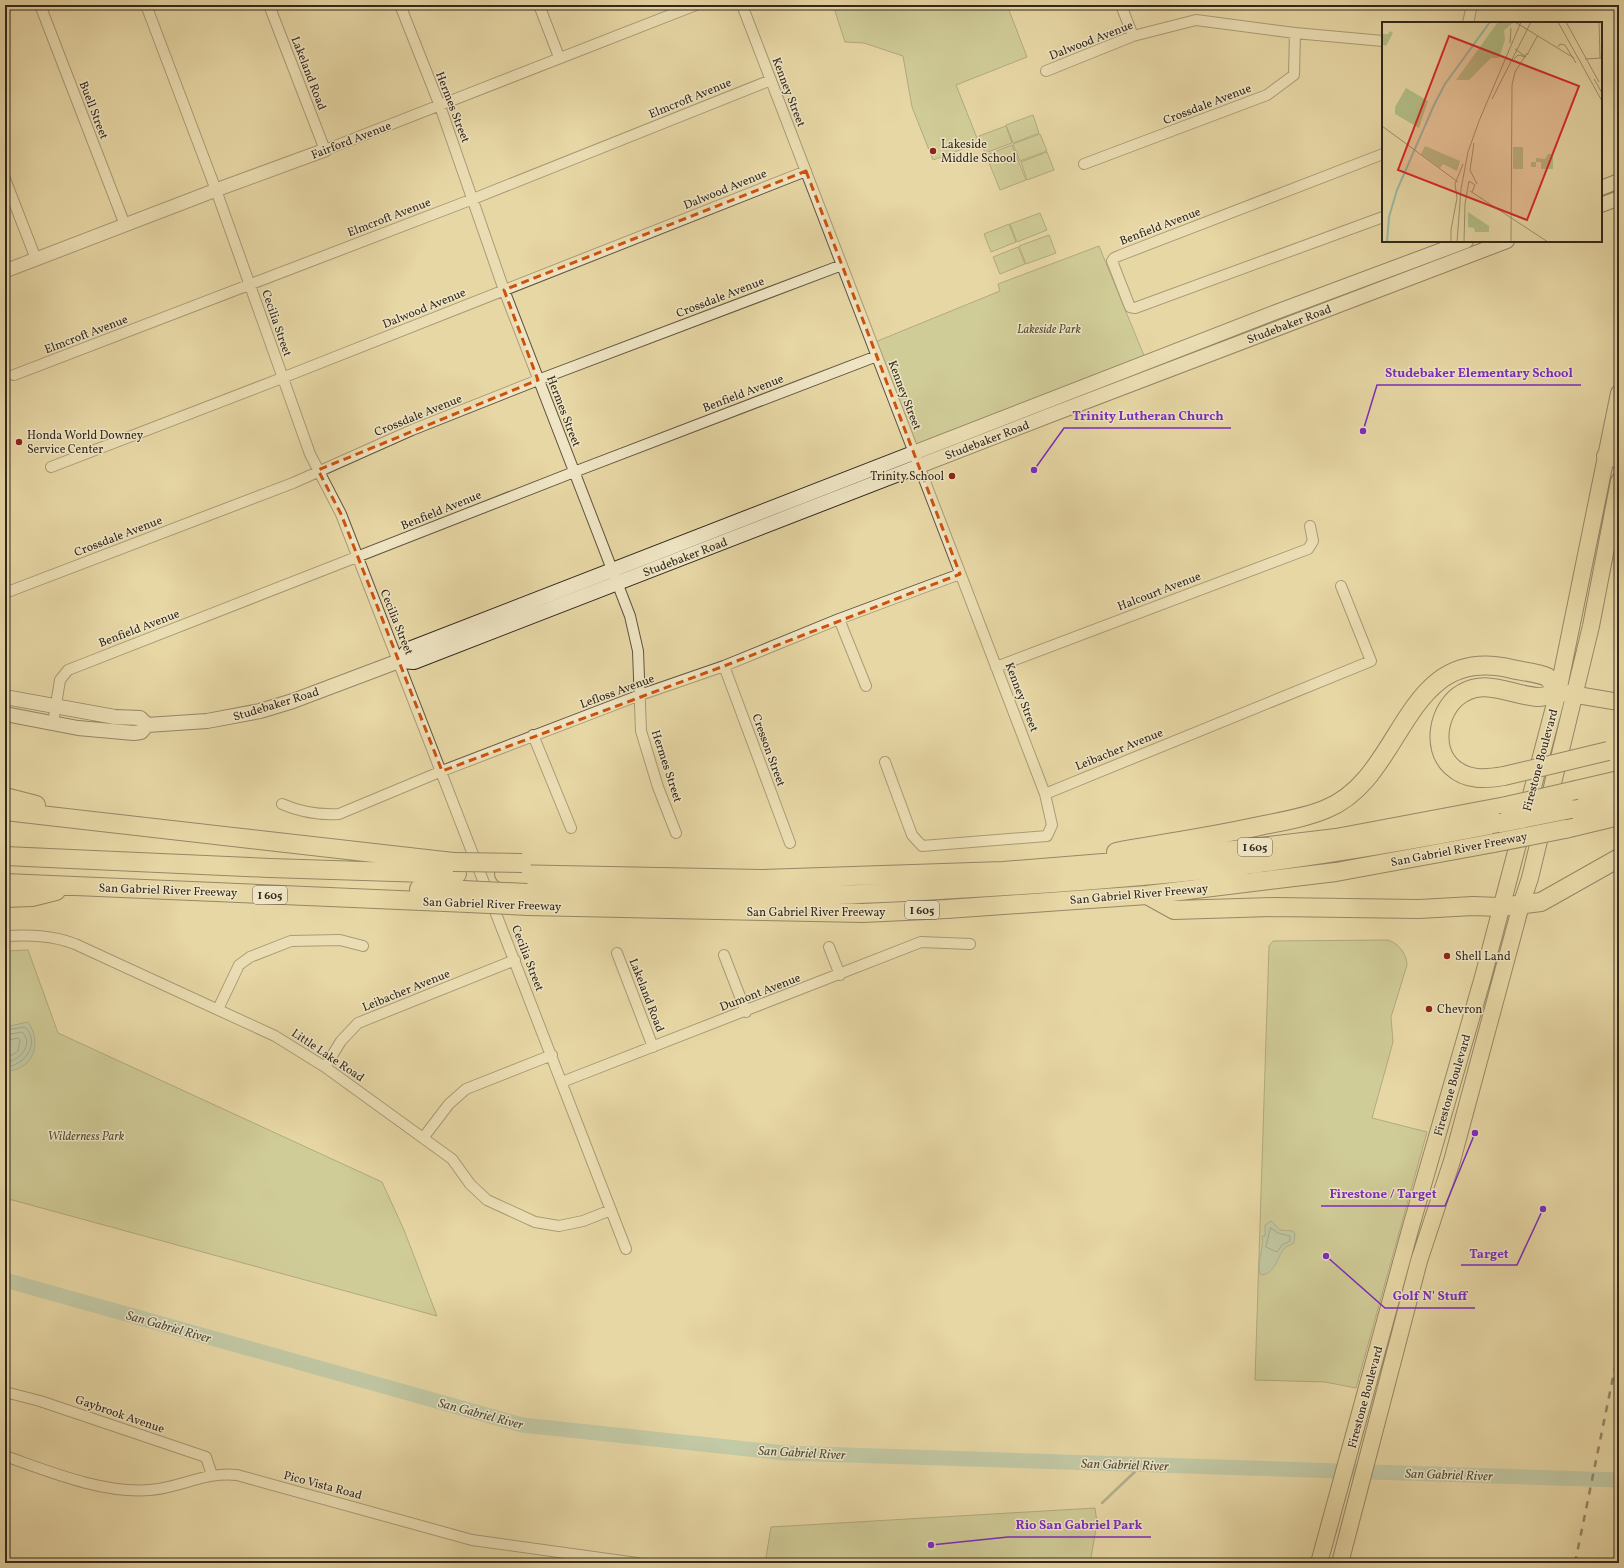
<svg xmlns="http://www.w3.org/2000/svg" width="1624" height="1568" font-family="Vollkorn,serif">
<rect width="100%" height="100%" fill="#e7d7a5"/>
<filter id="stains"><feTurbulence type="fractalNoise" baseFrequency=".005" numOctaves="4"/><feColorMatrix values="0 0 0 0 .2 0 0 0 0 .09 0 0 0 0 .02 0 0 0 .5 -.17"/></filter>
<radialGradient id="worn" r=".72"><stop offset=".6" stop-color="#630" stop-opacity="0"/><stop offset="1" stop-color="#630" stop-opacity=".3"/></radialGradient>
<path fill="#b3bf88" stroke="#727452" d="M833,5H1007L1027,57L956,85L979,143L933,160L912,107L903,56L864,43L845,42Z
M1033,115L1039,133L1013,143L1006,125Z
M1006,126L1012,143L985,153L979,136Z
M1040,134L1047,151L1020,161L1013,144Z
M1012,145L1026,180L1000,190L986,155Z
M1047,152L1054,170L1027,180L1021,162Z
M1040,213L1047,230L1017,242L1010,224Z
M1009,224L1016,242L991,252L984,234Z
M1049,235L1056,253L1026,264L1019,246Z
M1099,246L1145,358L916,445L875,342L1000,291L998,284Z
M1018,247L1025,264L1000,274L993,257Z
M1388,940C1398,943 1407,954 1407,965L1391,1017L1393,1042L1372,1118L1427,1132L1356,1388L1325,1382L1255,1380L1269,946L1273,941Z
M28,950L58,1033L382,1182L404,1230L437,1316L5,1198V951Z
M1095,1508L1097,1523L1090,1563H765L771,1527Z"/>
<path fill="#97baa6" stroke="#6f806f" d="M28,1022C43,1043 33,1071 5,1071V1027Z
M1271,1221L1280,1230L1293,1231L1295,1234L1294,1243C1291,1245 1285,1246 1283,1250C1277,1258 1275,1274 1261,1275C1255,1267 1265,1246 1262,1236H1265V1225Z"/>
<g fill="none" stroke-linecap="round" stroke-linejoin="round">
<path stroke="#647162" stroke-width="1" d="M5,1030L25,1027C41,1043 25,1066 5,1067
M5,1035L22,1032C35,1044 19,1062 5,1062
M5,1041L18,1038L20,1040L18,1051L12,1055L5,1056
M1271,1228L1278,1233L1290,1236V1241L1282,1245L1277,1252L1266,1247Z"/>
<path stroke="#6f806f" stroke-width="2.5" d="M1102,1503L1143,1464"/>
<path stroke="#97baa6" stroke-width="15" d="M5,1280L522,1425L785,1453L1619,1480"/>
<g stroke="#5f543f" stroke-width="12">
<path id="minor" d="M40,5L125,225
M146,5L216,190L310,454L341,514L626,1249
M269,5L325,150L696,5
M400,5L440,106L504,290L630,616L638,651L641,731L658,787L676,833
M539,5L559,57
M742,5L1045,794
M1121,5L1133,36
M1468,23L1472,5
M1046,71L1133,36L1196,20L1295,33L1383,41
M1383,154L1121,255L1114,258L1112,261L1130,307L1135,308L1383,217
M1084,164L1267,95L1294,75L1295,33
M5,179L36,259
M14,375L473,199L771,80
M51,467L282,378L806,171
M5,593L293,483L412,430L538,380L842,265
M839,619L866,686
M724,666L790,843
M996,667L1308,549L1313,541L1310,526
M53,723L60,680L68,670L574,472L877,356
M533,735L571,828
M885,762L912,835L922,846L1047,836L1052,825L1045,794L1371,661L1341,586
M282,804C300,812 319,815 339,814L442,771L640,695L724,666L839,619L960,574
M5,936C30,935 52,935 75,944L275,1036L325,1067L452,1159L470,1184L487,1200L535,1222L559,1226L583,1221L611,1210
M829,947L840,975
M617,953L653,1047
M724,955L746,1012
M218,1009L239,965L250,957L291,941L340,940L363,946
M325,1067L341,1041L358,1023L515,960
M562,1082L921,942L970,944
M423,1138L449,1104L466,1089L552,1055
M5,1392L40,1401L206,1457L212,1475
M5,1456C48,1471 103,1494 150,1490C180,1488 206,1471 237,1475L472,1540L637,1563"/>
</g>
<g stroke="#5f543f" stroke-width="15">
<path id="tertiary" d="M5,271L216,190L325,150"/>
</g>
<g stroke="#32281d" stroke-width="16">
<path id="secondary" d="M1601,188L1619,181
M1601,205L1619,198
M399,661L409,649L1276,312L1466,241
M5,697L115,717L140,718L147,725
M5,714L78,728L134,733L141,732L147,725L207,721L260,711L293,701L399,661L414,662L1048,416L1507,241"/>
</g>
<g stroke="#32281d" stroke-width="18">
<path id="primary" d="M1605,456L1619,460
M1565,693L1619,702
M1319,1563L1410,1230L1483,977L1558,692L1619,393
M1340,1563L1419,1261L1452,1161L1521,905L1530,878L1591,626L1619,481"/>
</g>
<g stroke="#32281d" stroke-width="20">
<path id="motorway" d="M1576,790L1619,780
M5,797L36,805
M1571,809L1619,798
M5,811L453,862
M1565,829L1619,816
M1116,852C1165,843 1215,836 1264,825C1285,821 1307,817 1326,809C1406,777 1402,642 1512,669C1520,671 1540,673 1547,677C1551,680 1555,688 1558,692C1552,694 1543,698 1537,697C1512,695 1487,679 1463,693C1439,706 1430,748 1452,767C1467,781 1486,779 1504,776
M5,856L270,868L457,874
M504,874L761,879L1003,871L1165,858L1336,838L1506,806
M5,883L468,903
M511,887C610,892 710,895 810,895C859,895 907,892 955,889C1029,885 1102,880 1175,873C1284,862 1393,844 1501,823
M419,889L463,890
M1147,895L1174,910L1275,907L1419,909L1473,906L1500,907L1541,902L1619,858
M5,898L32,897L56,891
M528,906L863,913L947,909L1147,895L1336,872L1494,843"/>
</g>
<use href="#minor" stroke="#efe5c4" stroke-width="10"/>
<use href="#tertiary" stroke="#efe5c4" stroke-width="13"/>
<use href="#secondary" stroke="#efe5c4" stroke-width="14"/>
<use href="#primary" stroke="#e7d7a5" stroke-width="16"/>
<use href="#motorway" stroke="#e7d7a5" stroke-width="18"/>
<path stroke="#32281d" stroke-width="2.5" stroke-dasharray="7 7" stroke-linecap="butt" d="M1575,1563L1619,1348"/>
<g stroke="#32281d" stroke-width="20" stroke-linecap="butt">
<path id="motorway-bridge" d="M1504,776L1608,751
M1506,806L1576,790
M1501,823L1571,809
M1494,843L1565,829
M453,862L522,863
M463,890L527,893
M468,903L528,906"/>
</g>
<use href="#motorway-bridge" stroke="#e7d7a5" stroke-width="18"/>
</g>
<path d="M0 0H1624V1568H0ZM806,171L960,574L724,666L442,771L341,514L318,470L538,380L504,290Z" fill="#e7d7a5" fill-opacity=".55" fill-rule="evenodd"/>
<path fill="none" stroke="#cd520f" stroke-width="3" stroke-dasharray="8 5" stroke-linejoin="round" d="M806,171L960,574L724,666L442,771L341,514L318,470L538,380L504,290Z"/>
<g fill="#8f2418" stroke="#efe5c4" stroke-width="1.5">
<circle cx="933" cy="151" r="4"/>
<circle cx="19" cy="442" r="4"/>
<circle cx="952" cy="476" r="4"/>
<circle cx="1447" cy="956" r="4"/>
<circle cx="1429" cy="1009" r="4"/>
</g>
<g text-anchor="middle" stroke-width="3" stroke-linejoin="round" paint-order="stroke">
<g fill="#efe5c4" stroke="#6b614f" stroke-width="1">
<rect x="1238" y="838" width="34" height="18" rx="3"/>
<rect x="253" y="886" width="34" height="18" rx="3"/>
<rect x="905" y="901" width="34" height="18" rx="3"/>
</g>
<g font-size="11" font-weight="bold" fill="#32281d">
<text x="1255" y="851">I 605</text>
<text x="270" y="899">I 605</text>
<text x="922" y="914">I 605</text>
</g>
<g font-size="12" fill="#32281d" stroke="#efe5c4">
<text transform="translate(1091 40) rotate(-21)" y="4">Dalwood Avenue</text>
<text transform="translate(309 73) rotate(69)" y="4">Lakeland Road</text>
<text transform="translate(789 92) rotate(69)" y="4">Kenney Street</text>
<text transform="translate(690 98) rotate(-22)" y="4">Elmcroft Avenue</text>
<text transform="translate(1207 104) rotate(-21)" y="4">Crossdale Avenue</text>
<text transform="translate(453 107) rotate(69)" y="4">Hermes Street</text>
<text transform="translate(94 110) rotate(69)" y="4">Buell Street</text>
<text transform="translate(351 140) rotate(-21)" y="4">Fairford Avenue</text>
<text transform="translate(725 189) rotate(-22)" y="4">Dalwood Avenue</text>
<text transform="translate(389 217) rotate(-21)" y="4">Elmcroft Avenue</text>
<text transform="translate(1160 226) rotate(-21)" y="4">Benfield Avenue</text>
<text transform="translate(720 297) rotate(-21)" y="4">Crossdale Avenue</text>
<text transform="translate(424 308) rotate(-22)" y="4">Dalwood Avenue</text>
<text transform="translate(277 323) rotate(71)" y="4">Cecilia Street</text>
<text transform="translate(1289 324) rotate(-21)" y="4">Studebaker Road</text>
<text transform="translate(86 334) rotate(-21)" y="4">Elmcroft Avenue</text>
<text transform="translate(743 393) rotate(-21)" y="4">Benfield Avenue</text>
<text transform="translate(905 395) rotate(69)" y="4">Kenney Street</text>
<text transform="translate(564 411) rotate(69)" y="4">Hermes Street</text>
<text transform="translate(418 415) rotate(-22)" y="4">Crossdale Avenue</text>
<text transform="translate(987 440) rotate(-21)" y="4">Studebaker Road</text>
<text transform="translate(441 510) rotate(-22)" y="4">Benfield Avenue</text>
<text transform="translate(118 536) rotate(-21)" y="4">Crossdale Avenue</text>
<text transform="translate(685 557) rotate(-21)" y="4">Studebaker Road</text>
<text transform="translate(1159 591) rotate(-21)" y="4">Halcourt Avenue</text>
<text transform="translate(397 622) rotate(68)" y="4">Cecilia Street</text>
<text transform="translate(139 628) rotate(-21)" y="4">Benfield Avenue</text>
<text transform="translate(617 691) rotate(-20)" y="4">Lefloss Avenue</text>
<text transform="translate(1022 697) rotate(69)" y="4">Kenney Street</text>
<text transform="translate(276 704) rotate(-17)" y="4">Studebaker Road</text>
<text transform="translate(1119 749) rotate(-22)" y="4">Leibacher Avenue</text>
<text transform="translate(769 750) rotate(70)" y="4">Cresson Street</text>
<text transform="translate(1540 760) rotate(-75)" y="4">Firestone Boulevard</text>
<text transform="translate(667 766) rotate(72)" y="4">Hermes Street</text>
<text transform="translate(1459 849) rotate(-11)" y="4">San Gabriel River Freeway</text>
<text transform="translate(168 890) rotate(2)" y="4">San Gabriel River Freeway</text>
<text transform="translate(1139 894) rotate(-5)" y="4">San Gabriel River Freeway</text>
<text transform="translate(492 904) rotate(2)" y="4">San Gabriel River Freeway</text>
<text x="816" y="916">San Gabriel River Freeway</text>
<text transform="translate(528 958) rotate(69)" y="4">Cecilia Street</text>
<text transform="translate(406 990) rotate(-22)" y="4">Leibacher Avenue</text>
<text transform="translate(760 992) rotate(-21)" y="4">Dumont Avenue</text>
<text transform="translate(647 995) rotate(69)" y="4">Lakeland Road</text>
<text transform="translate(328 1055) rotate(34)" y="4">Little Lake Road</text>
<text transform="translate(1452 1085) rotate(-74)" y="4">Firestone Boulevard</text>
<text transform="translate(1365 1397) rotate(-75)" y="4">Firestone Boulevard</text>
<text transform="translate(120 1414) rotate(19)" y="4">Gaybrook Avenue</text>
<text transform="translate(323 1485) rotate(15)" y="4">Pico Vista Road</text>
</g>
<g font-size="12" fill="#32281d" stroke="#efe5c4" text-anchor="start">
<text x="941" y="148">Lakeside<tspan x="941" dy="14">Middle School</tspan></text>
<text x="27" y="439">Honda World Downey<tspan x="27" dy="14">Service Center</tspan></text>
<text x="944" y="480" text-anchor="end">Trinity School</text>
<text x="1455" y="960">Shell Land</text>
<text x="1437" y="1013">Chevron</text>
</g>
<g font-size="12" font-style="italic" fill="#524e38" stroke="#efe5c4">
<text x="1049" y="333">Lakeside Park</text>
<text x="86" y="1140">Wilderness Park</text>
</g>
<g font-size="13" font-style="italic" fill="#4b4c3f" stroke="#efe5c4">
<text transform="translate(169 1326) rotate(16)" y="5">San Gabriel River</text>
<text transform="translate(481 1413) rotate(15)" y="5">San Gabriel River</text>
<text transform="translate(802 1452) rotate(3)" y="5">San Gabriel River</text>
<text transform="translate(1125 1464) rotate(2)" y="5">San Gabriel River</text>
<text transform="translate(1449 1474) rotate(2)" y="5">San Gabriel River</text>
</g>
</g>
<g transform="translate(1382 22)">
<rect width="220" height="220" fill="#e7d7a5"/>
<path d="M116,0L131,1L122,8L123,18L117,36H109L87,58H74ZM8,9L11,11L4,24L0,22V12H6ZM24,66L46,79L37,106L13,92V85ZM43,124L78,139L75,149L61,142L58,146L39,132ZM131,125H141V147H131ZM166,132H171V147H159V140H154V145H149V140H154V136L163,137ZM86,190L107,204V210H93L92,206L86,205Z" fill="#b3bf88"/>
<path fill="none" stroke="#97baa6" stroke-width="2" d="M5,220L7,195L15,168L52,83L63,62L108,0"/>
<path fill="none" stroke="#9f916f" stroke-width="1" d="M133,0L192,36M176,0L220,79M184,0L217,60M217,0L218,36M128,21L129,6M176,25L178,22L183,23L194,41M145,33L156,13M132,37L136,33L144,35L133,27M203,37L220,36M212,57L220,71M110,77L149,0M0,104L76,160M92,121L88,148L95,162M88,169L166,220M69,220V208L75,176L73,162L81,142M75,220L79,167L86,130L97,99L139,0M82,220L83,182L87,159L93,163L90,170M129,220L130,63L133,50L145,31"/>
<path fill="#d62828" fill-opacity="0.15" stroke="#d62828" stroke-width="2" d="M67,14L197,64L145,198L16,148Z"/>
<rect width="220" height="220" fill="none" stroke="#32281d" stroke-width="2"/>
</g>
<path fill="none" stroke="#7b2cbf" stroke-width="1.5" d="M1363 431L1377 385H1581M1034 470L1064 428H1231M1475 1133L1445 1206H1321M1543 1209L1517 1265H1461M1326 1256L1385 1308H1475M931 1545L1008 1537H1151"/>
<g fill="#7b2cbf" stroke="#efe5c4" stroke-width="1.5">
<circle cx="1363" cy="431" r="4"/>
<circle cx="1034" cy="470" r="4"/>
<circle cx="1475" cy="1133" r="4"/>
<circle cx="1543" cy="1209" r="4"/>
<circle cx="1326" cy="1256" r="4"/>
<circle cx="931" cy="1545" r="4"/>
</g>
<g font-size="13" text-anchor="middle" font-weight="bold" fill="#7b2cbf" stroke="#efe5c4" stroke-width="3" stroke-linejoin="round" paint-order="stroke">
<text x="1479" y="377">Studebaker Elementary School</text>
<text x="1148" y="420">Trinity Lutheran Church</text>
<text x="1383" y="1198">Firestone / Target</text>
<text x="1489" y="1258">Target</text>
<text x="1430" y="1300">Golf N' Stuff</text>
<text x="1079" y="1529">Rio San Gabriel Park</text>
</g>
<rect width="1624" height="1568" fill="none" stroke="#e7d7a5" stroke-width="20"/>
<rect x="6" y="6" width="1612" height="1556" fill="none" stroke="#32281d" stroke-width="2"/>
<rect x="10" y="10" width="1604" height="1548" fill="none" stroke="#32281d"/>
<rect width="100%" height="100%" filter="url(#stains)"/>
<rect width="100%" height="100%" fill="url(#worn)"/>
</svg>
